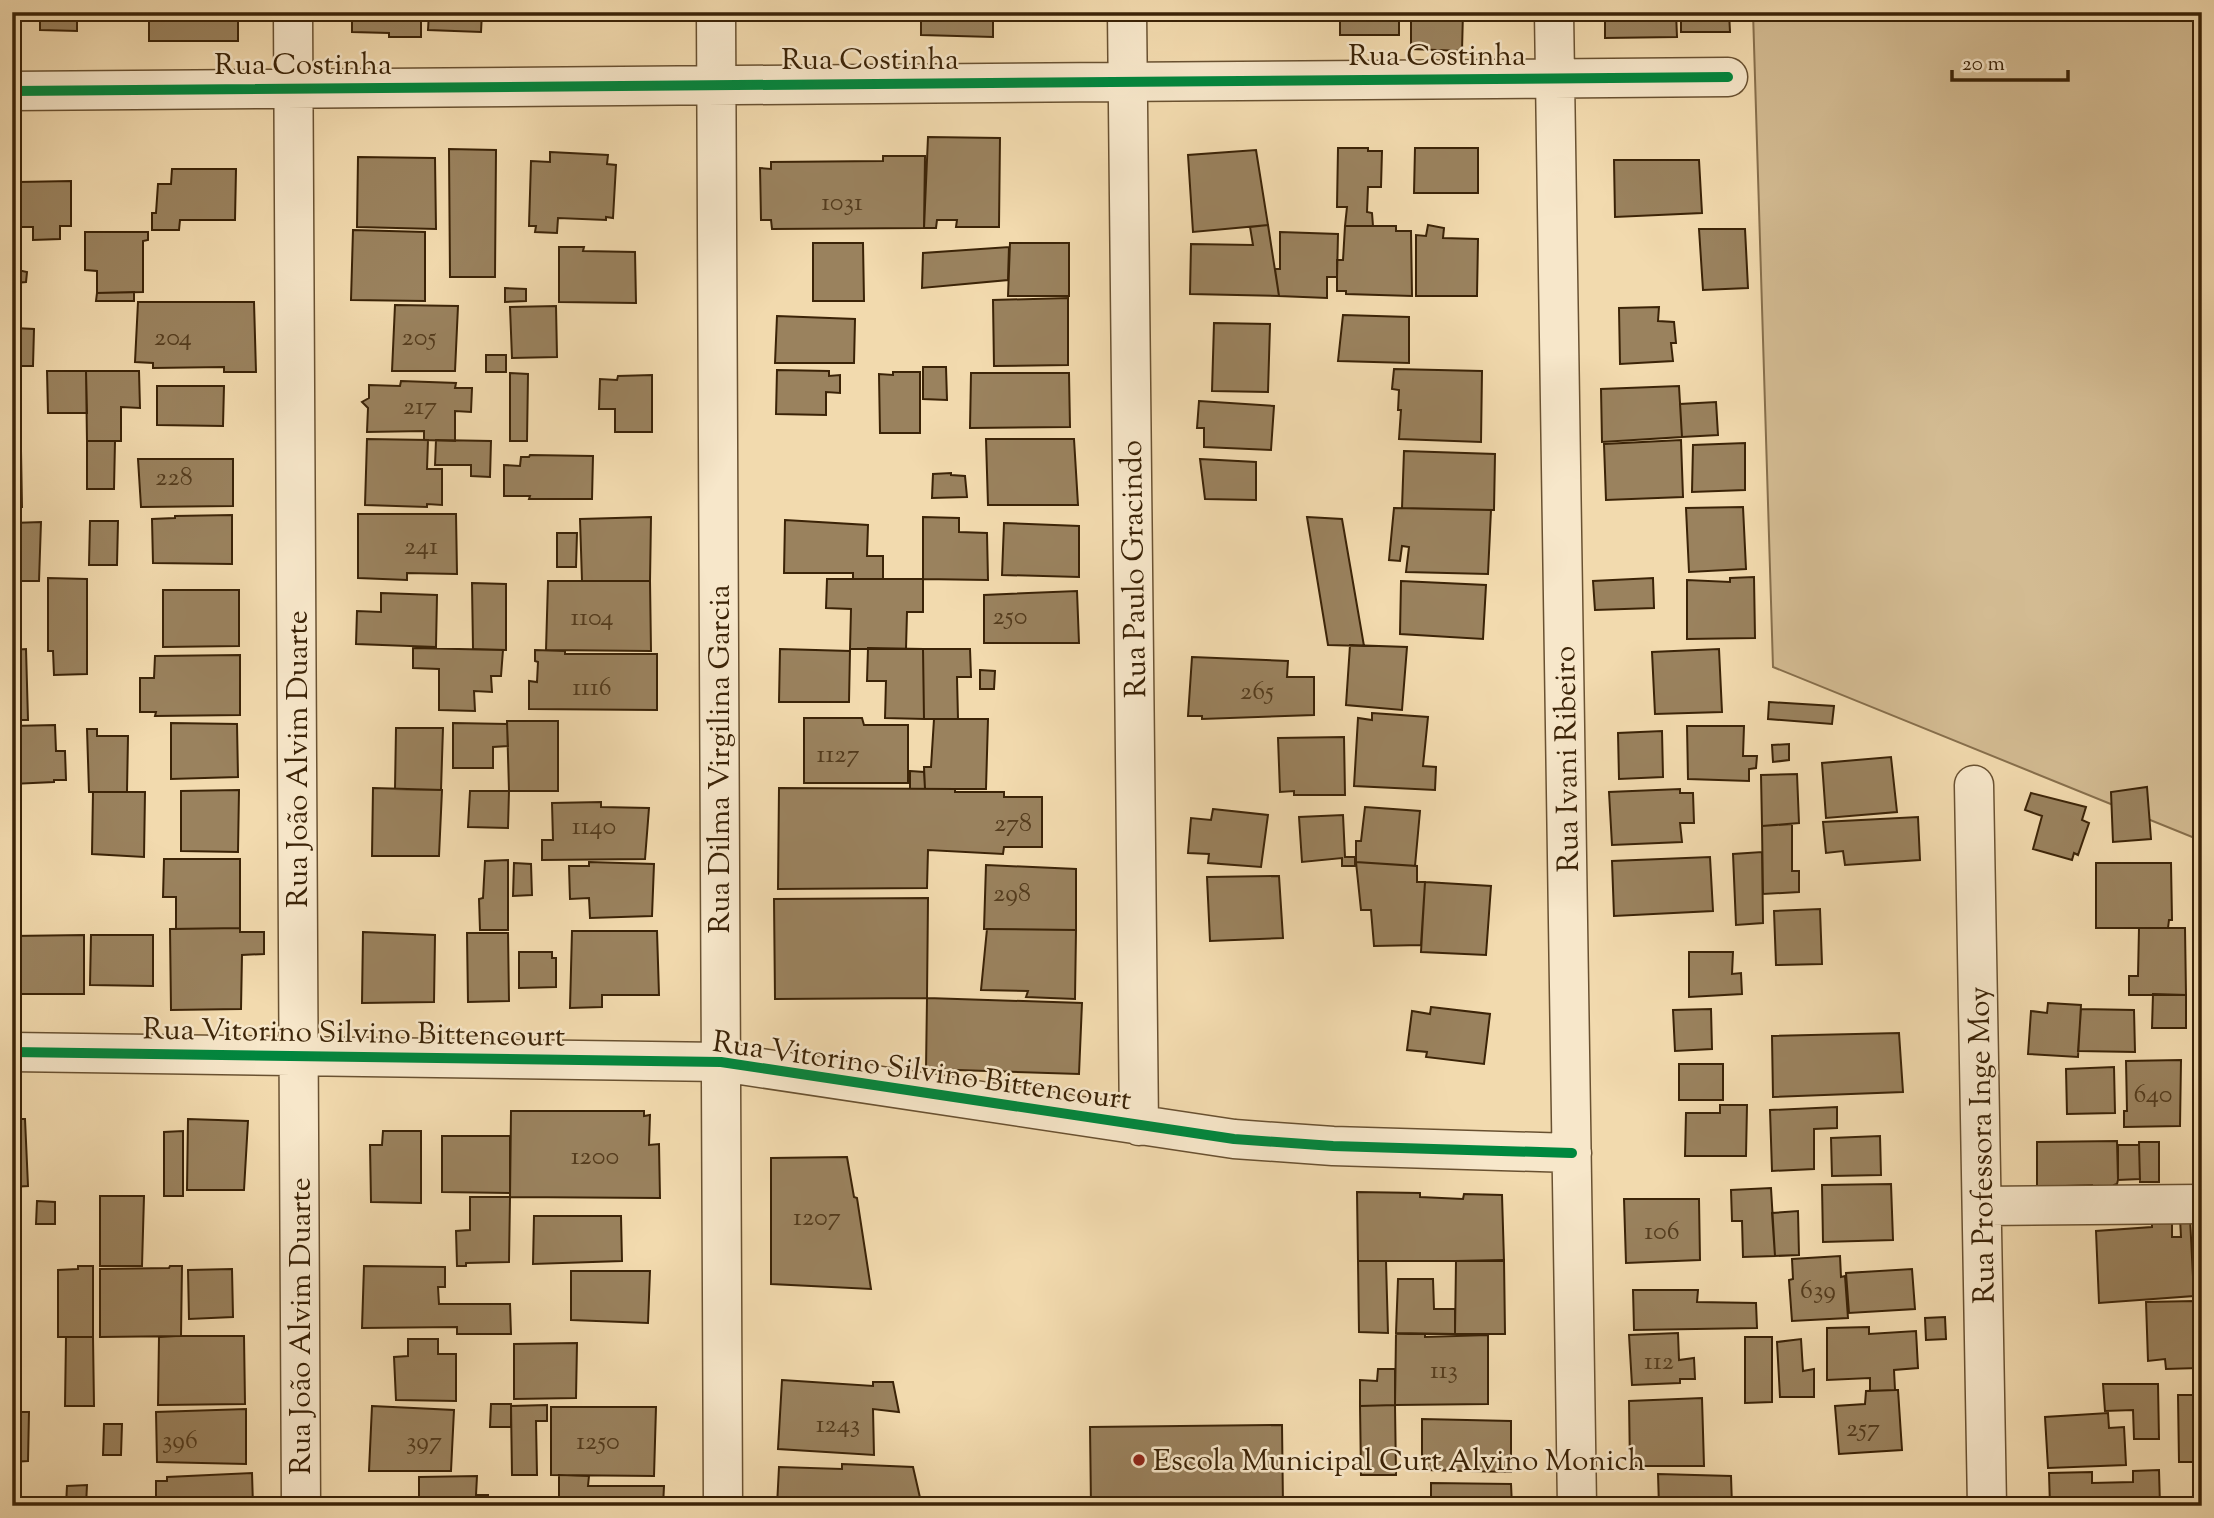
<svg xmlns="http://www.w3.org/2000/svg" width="2214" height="1518" font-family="'Sorts Mill Goudy',serif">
<rect width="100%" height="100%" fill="#f2daae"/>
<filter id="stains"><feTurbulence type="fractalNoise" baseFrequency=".00286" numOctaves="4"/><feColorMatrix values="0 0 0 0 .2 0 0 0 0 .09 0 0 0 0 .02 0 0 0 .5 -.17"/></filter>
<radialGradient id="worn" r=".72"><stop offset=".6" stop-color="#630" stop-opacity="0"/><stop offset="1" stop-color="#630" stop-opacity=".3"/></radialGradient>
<path fill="#d3bb92" stroke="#876f4c" stroke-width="2" d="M1753,12H2202V841L1773,667Z"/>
<path fill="#9a825e" stroke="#3b2307" stroke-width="2" d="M40,12H77V31L40,30Z
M149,12H238V41H149Z
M352,12H421V37H389V33L352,32Z
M429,12H482L481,32L428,30Z
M921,12H993V37L921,35Z
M1262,12H1312L1311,18L1262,16Z
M1340,12H1399V35H1340Z
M1411,12H1463L1462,51L1411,49Z
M1605,12H1676L1677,37L1605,38Z
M1681,12H1729L1730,32H1681Z
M928,137L1000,138L999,227H956L957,220H937L936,228H924Z
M1338,148H1368V151H1382L1381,187H1368L1367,212L1372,213L1373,226H1345L1347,207H1337Z
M1415,148H1478V193H1414Z
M449,149L496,150L495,277H450Z
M1256,150L1268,225L1193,232L1188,155Z
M550,152L608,155L607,164L616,165L613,218L606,217V220L558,218L557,233L535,232L536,226H529L531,161L550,162Z
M883,156H925L924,228L772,229L771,220H761L760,168L771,169V162L883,161Z
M358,157L435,158L436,229L357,227Z
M1614,160H1699L1702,213L1615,217Z
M172,169H236L235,220H180L179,230H152V213H156L158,184H171Z
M71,181V226H60V239L33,240V227H20L19,182Z
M1268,225L1279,296L1190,294L1191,244L1253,245L1250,227Z
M1428,225L1444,228L1443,238L1478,239L1477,296H1416V235L1426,236Z
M1345,226H1396V231H1411L1412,296L1346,294V291H1337V260H1343Z
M1699,229H1745L1748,288L1703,290Z
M353,230L425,232V301L351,300Z
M85,232H148V240L143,241V292L97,293V271L85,270Z
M1280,232L1338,234L1337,277H1327V298L1279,296L1275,269H1280Z
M813,243H863L864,301H813Z
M1010,243H1069V296H1008Z
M559,247H584L583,251L635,252L636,303L559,302Z
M1009,247L1008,280L922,288L923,253Z
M13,269L27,272L26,282L14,283L12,297Z
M505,288L526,289V301L505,302Z
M134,292V301H96L97,293Z
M1068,298V365L994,366L993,300Z
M138,302H254L256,372H224V367L153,368V363L135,362Z
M395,305L458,306L455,371H392Z
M12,306L14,328L34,329L33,366H12Z
M556,306L557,357L512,358L510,307Z
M1659,307L1658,321L1674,322L1676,343H1671L1673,361L1620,364L1619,308Z
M1343,315L1409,317V363L1338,361Z
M777,316L855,319L854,363H775Z
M1214,323L1270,324L1268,392L1212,391Z
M486,355H506V372H486Z
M923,367H946L947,400L923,399Z
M1394,369L1482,371L1481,442L1399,439L1401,410H1398L1399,390L1392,389Z
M777,370L829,371V376L840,375V393L826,392V415L776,414Z
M47,371H86L87,413H48Z
M86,371H139L140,408L121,407V441H87Z
M893,372H920V433H880L879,374L893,375Z
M510,373L528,374L527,441H510Z
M971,373H1069L1070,427L970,428Z
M652,375V432H615V409H599L600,379L617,380L618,376Z
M401,381L456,383L455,388H472L471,412L455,411V441L424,440V431L367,432L368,408L362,402L369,398V385L400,386Z
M12,384H20V441L12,442Z
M157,386H224L223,426L157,425Z
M1679,386L1682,437L1602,442L1601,389Z
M1199,401L1274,406L1271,450L1204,447V428H1197Z
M1716,402L1718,435L1682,437L1680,404Z
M367,439L428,440L427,469H442V505L427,504V507L365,505Z
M986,439H1074L1078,505H988Z
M436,440L491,441L490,477L471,476V465H435Z
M1681,440L1683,497L1606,500L1604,444Z
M87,441H115L114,489H87Z
M1745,443V490L1692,492L1693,445Z
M12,451H21L22,507H12Z
M1404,451L1495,454L1494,510L1402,508Z
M530,455L593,456L592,499H529L530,496H504V465L520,466L521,457H529Z
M138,459H233V506L141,507Z
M1200,459L1256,462V500L1205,499Z
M951,473V475L965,476L967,497L932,498L933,474Z
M1743,507L1746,569L1689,572L1686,508Z
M1394,508L1491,510L1488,574L1406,572L1409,547L1402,546L1400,561L1389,560Z
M358,514H456L457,574L407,573V580L358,578Z
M232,515V564L153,563L152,519L175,518V516Z
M651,517L650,581H582L580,519Z
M923,517L959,518V532L987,533L988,580L923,579Z
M1307,517L1342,519L1364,646L1328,645Z
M785,520L868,525L867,556H883V579H853V573H784Z
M90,521H118L117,565H89Z
M41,522L39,581H12V523Z
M1004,523L1079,526V577L1002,575Z
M557,533H577L576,567H557Z
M1754,577L1755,638L1687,639V580L1730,582V578Z
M48,578L87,579V674L54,675L53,651H48Z
M1653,578L1654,608L1595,610L1593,581Z
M827,579H923V612H907L906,649H850L851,609L826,608Z
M548,581H650L651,651L546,650Z
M1401,581L1486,585L1483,639L1400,634Z
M472,583L506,584V650L473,649Z
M163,590H239V646L163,647Z
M1077,591L1079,643H984V595Z
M381,593L437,595L436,647L356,644L357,611L381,612Z
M1350,645L1407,647L1402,710L1346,705Z
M413,648L503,650L501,676H491L492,692L474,691L475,711L439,710V669L413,668Z
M868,648L923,649L924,719L885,718L886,681H867Z
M26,649L28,720H12V650Z
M780,649L850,651L849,702H779Z
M923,649H970L971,677H957L958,719H924Z
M1719,649L1722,712L1655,714L1652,652Z
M535,650L565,651V654H657V710L529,709V681L537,682L538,662L535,661Z
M240,655V715L155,716L156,712H140V678H154L155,656Z
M1192,657L1288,661L1287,677H1314V715L1202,719V716H1188Z
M980,670L995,671L994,689H980Z
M1769,702L1834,706L1832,724L1768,719Z
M1372,713L1428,717L1423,766L1436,767L1435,790L1354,786L1358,718L1372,720Z
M804,718H862L864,725H908V783H804Z
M934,719H988L986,789H925L924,767H931Z
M507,721H558V791H509Z
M171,723L237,724L238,777L171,779Z
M453,723L507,724L508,746L493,747V768H453Z
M55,725L56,751H65L66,780H54V782L12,784V726Z
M1687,726H1744L1743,756H1757L1756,768L1749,769V781L1688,779Z
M396,728H443L441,790L395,789Z
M87,729H97V736H128L127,792H89Z
M1662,731L1663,777L1619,779L1618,733Z
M1344,737L1345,795H1294V791L1280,792L1278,738Z
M1789,744V760L1773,762L1772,745Z
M1891,757L1897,812L1826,818L1822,763Z
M910,771L924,772L925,789H910Z
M1797,774L1799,823L1762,826L1761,775Z
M2147,787L2151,839L2113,842L2111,792Z
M373,788L442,790L439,856H372Z
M779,788L955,789V792H1004V797H1042V847H1004L1003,854L928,850L927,888L778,889Z
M1680,789V793H1693L1694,823H1680L1682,842L1612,845L1609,792Z
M239,790L238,852L181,851V791Z
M470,791H509L508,828L468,827Z
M93,792H145L144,857L92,854Z
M2031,793L2086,807L2082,820L2089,823L2078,855L2074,853L2072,860L2033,849L2042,816L2025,810Z
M601,802V807L649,808L645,859L542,860V840H553L552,803Z
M1365,807L1420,811L1415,866L1356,862V841H1361Z
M1213,809L1268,815L1261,867L1208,863L1209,854L1188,853L1191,818L1211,820Z
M1343,815L1345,857H1355V866H1342V858L1302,862L1299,817Z
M1918,817L1920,860L1845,865L1843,851L1826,853L1823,822Z
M1792,824V871H1799V892L1763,894L1762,826Z
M1762,852L1763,923L1736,925L1733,854Z
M1710,857L1713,911L1614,916L1612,861Z
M164,859H240V928L176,929V897H163Z
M508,860V930H480L479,899L483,898L485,861Z
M589,862L654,864L652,916L590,918L589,898L570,899L569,866H589Z
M1356,862L1417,866V882H1425L1421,945L1374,946L1371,910H1361Z
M514,863L531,864L532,895L513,896Z
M2096,863H2171L2172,920H2169L2168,928H2096Z
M986,865L1076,869V930L984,929Z
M12,870H20L15,926H12Z
M1279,876L1283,938L1210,941L1207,877Z
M1425,882L1491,886L1486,955L1421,952Z
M928,898L927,998L775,999L774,899Z
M1820,909L1822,964L1776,965L1774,911Z
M240,928V932H264V954L242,955L241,1009L171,1010L170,929Z
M2139,928H2185L2186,995H2129V976H2138Z
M987,929L1076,930L1075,999L1026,997L1028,991L981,990Z
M572,931H657L659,995H602V1007L570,1008Z
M363,932L435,935L434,1002L362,1003Z
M467,933H508L509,1001L468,1002Z
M84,935V994H12V936Z
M91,935H153V986L90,985Z
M519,952H552V958H556V987L519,988Z
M1689,952H1733L1732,974L1741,973L1742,994L1689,997Z
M2153,994L2186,995V1028H2152Z
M927,998L1082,1003L1079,1074L926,1069Z
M2048,1003L2081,1005L2078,1057L2028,1054L2031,1011L2047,1013Z
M1431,1007L1490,1014L1484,1064L1426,1057L1427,1052L1407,1050L1412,1011L1430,1014Z
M1711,1009L1712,1049L1675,1051L1673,1010Z
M2081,1009L2134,1010L2135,1052L2078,1051Z
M1899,1033L1903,1092L1773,1097L1772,1036Z
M2181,1060L2180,1126L2124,1127V1111H2127L2126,1061Z
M1679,1064H1723V1100H1679Z
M2114,1067L2115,1113L2067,1114L2066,1069Z
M1720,1105H1747L1746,1156H1685L1686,1113H1720Z
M1837,1107V1128L1814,1129V1169L1772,1171L1770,1110Z
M511,1111H644V1116L650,1115L649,1145L659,1144L660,1198L510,1197Z
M12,1119H25L28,1186L12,1187Z
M188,1119L248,1121L244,1190H187Z
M183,1131V1196H164V1132Z
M383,1131H421V1203L371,1202L370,1145H382Z
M442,1136H510V1193L442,1192Z
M1880,1136L1881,1175L1832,1176L1831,1138Z
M2117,1141L2118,1180L2117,1184L2114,1185L2115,1190L2092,1191V1185L2037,1187V1142Z
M2139,1142H2159V1182H2140Z
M2118,1145H2139L2140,1179L2118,1180Z
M847,1157L854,1197L857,1198L871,1289L771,1284V1158Z
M1891,1184L1893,1240L1823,1242L1822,1185Z
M1771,1188L1775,1256L1743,1257L1742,1221H1732L1731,1190Z
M1357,1192L1420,1193V1197L1463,1199L1464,1194L1502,1195L1504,1261H1358Z
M100,1196H144L142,1266H100Z
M470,1197H510L509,1262L466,1263V1266H457L456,1231L470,1230Z
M1624,1199H1699L1700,1260L1626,1263Z
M37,1201L55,1202V1224H36Z
M1798,1211L1799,1255L1775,1256L1772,1213Z
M534,1216H621L622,1261L533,1264Z
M2152,1218L2172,1219V1237H2181L2180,1218H2190L2194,1296L2099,1303L2096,1231L2152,1227Z
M2198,1249H2202V1366L2199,1327H2202Z
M1840,1256L1841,1277L1845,1276L1848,1318L1792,1321L1789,1280L1793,1279L1792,1259Z
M1504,1260L1505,1334H1455L1456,1261Z
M1358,1261H1386L1388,1333L1359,1332Z
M78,1266H93V1337H58V1270L78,1269Z
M170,1266H182L181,1336L100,1337V1269L169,1268Z
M364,1266L445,1267V1287H438L439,1304H510L511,1334H457V1327L362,1328Z
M232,1269L233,1317L189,1319L188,1270Z
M1912,1269L1915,1309L1849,1313L1846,1273Z
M571,1271H650L648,1323L571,1320Z
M1398,1279H1433L1434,1309H1455V1334L1396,1333Z
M1633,1290H1698L1697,1302L1756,1303L1757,1328L1634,1330Z
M2194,1301L2198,1368L2166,1369L2165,1359L2148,1361L2146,1302Z
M1945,1317L1946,1339L1926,1340L1925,1318Z
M1869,1327V1334L1916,1331L1918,1368L1894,1370L1895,1390L1870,1391V1378L1827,1380V1328Z
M1678,1333L1679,1360L1694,1358L1695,1379H1680V1383L1632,1385L1629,1335Z
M1396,1334H1425V1337L1488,1335V1404L1395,1405Z
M181,1336H244L245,1404L158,1405L159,1337Z
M66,1337H93L94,1406H65Z
M1745,1337H1772V1402L1745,1403Z
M408,1339H438V1354H456V1401L396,1400L394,1357L408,1356Z
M1801,1339L1803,1371L1814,1369V1397H1780L1777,1342Z
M577,1343L576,1398L514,1399V1344Z
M12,1346H17L18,1386L12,1387Z
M1378,1369H1395V1405L1360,1406V1380L1377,1381Z
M782,1380L873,1386V1382H893L899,1412L873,1409L874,1455L778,1449Z
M2103,1384H2158L2159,1439H2134L2133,1410L2105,1411Z
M1895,1390H1898L1902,1450L1839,1454L1835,1406L1865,1404L1866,1391Z
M2178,1395H2202V1462H2179Z
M1702,1398L1704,1466H1630L1629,1401Z
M491,1404H511V1427H490Z
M547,1405V1421H536L537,1475H512L511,1406Z
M1395,1405L1396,1475H1361L1360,1406Z
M372,1406L454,1410L451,1471H369Z
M551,1407H656L654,1476L551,1475Z
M246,1409V1464L157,1462L156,1412Z
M12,1412H29L28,1461L12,1462Z
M2108,1413L2109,1428L2124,1427L2126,1465L2048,1468L2045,1417Z
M1422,1419L1511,1421V1472L1422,1470Z
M104,1424H122L121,1455H103Z
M1282,1425L1283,1506H1091L1090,1427Z
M842,1464L913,1467L921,1502L866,1499V1506H777L779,1467L842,1469Z
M2159,1470L2160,1506H2050L2049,1473L2092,1472V1483L2133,1482V1471Z
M252,1473L253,1506H156V1481H167V1477Z
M1658,1474L1731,1476L1732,1506H1659Z
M559,1475L589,1476L588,1486H664L663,1506H559Z
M477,1476L476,1495H488V1506H419V1477Z
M1431,1483L1511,1484L1512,1506H1431Z
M87,1485L86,1506H66L67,1486Z"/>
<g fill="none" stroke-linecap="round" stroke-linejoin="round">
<g stroke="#695131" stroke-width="41">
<path id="minor" d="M293,12L301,1506
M716,12L723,1506
M1127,12L1139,1126
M1554,12L1577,1506
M12,91L1728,77
M1974,785L1987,1506
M12,1052L721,1062L1234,1139L1333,1146L1572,1153
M1982,1206L2202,1204"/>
</g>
<use href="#minor" stroke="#f7e7ca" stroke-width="38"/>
<g stroke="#f7e7ca" stroke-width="15">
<path id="cycleway" d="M12,91L1728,77
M12,1052L721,1062L1234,1139L1333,1146L1572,1153"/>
</g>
<use href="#cycleway" stroke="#00873e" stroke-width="10"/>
</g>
<circle fill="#8f2418" stroke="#f7e7ca" stroke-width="2.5" cx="1139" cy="1460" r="7"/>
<g text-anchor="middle" stroke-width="5" stroke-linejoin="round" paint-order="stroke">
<g font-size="26" fill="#533b1d">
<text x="842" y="210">1031</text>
<text x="173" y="345">204</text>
<text x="419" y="345">205</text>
<text x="420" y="414">217</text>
<text x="174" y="485">228</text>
<text x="421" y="554">241</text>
<text x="1010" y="624">250</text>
<text x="592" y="625">1104</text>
<text x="592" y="695">1116</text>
<text x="1257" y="699">265</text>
<text x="838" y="762">1127</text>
<text x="1013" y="831">278</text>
<text x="594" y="834">1140</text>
<text x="1012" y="901">298</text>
<text x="2153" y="1102">640</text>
<text x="595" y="1164">1200</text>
<text x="817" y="1225">1207</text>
<text x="1662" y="1239">106</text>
<text x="1818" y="1298">639</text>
<text x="1659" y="1369">112</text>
<text x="1444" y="1378">113</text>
<text x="838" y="1432">1243</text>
<text x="1863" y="1436">257</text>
<text x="180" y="1448">396</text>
<text x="424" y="1449">397</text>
<text x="598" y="1449">1250</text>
</g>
<g font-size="30" fill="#3b2307" stroke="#f7e7ca">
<text x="1437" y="65">Rua Costinha</text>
<text x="870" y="69">Rua Costinha</text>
<text x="303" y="74">Rua Costinha</text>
<text transform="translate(1133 569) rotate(-91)" y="10">Rua Paulo Gracindo</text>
<text transform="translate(297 759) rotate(-90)" y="10">Rua João Alvim Duarte</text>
<text transform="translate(719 759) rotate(-90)" y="10">Rua Dilma Virgilina Garcia</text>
<text transform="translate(1566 759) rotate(-91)" y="10">Rua Ivani Ribeiro</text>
<text transform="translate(354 1032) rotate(1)" y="10">Rua Vitorino Silvino Bittencourt</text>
<text transform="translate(922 1070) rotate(8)" y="10">Rua Vitorino Silvino Bittencourt</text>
<text transform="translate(1981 1145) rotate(-91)" y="10">Rua Professora Inge Moy</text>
<text transform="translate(300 1326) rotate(-90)" y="10">Rua João Alvim Duarte</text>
</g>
<g font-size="30" fill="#3b2307" stroke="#f7e7ca" text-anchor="start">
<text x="1153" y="1470">Escola Municipal Curt Alvino Monich</text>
</g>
</g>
<rect width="2214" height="1518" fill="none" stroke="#f2daae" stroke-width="42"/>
<rect x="14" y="14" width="2186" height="1490" fill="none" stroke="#3b2307" stroke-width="3.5"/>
<rect x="21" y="21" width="2172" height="1476" fill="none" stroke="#3b2307" stroke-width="2"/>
<path d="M1952 70v10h116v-10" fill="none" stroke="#3b2307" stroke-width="3.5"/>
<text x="1962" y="70" font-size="21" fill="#3b2307" stroke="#f7e7ca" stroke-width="5" paint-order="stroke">20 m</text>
<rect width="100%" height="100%" filter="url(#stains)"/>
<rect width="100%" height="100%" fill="url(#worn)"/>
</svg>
